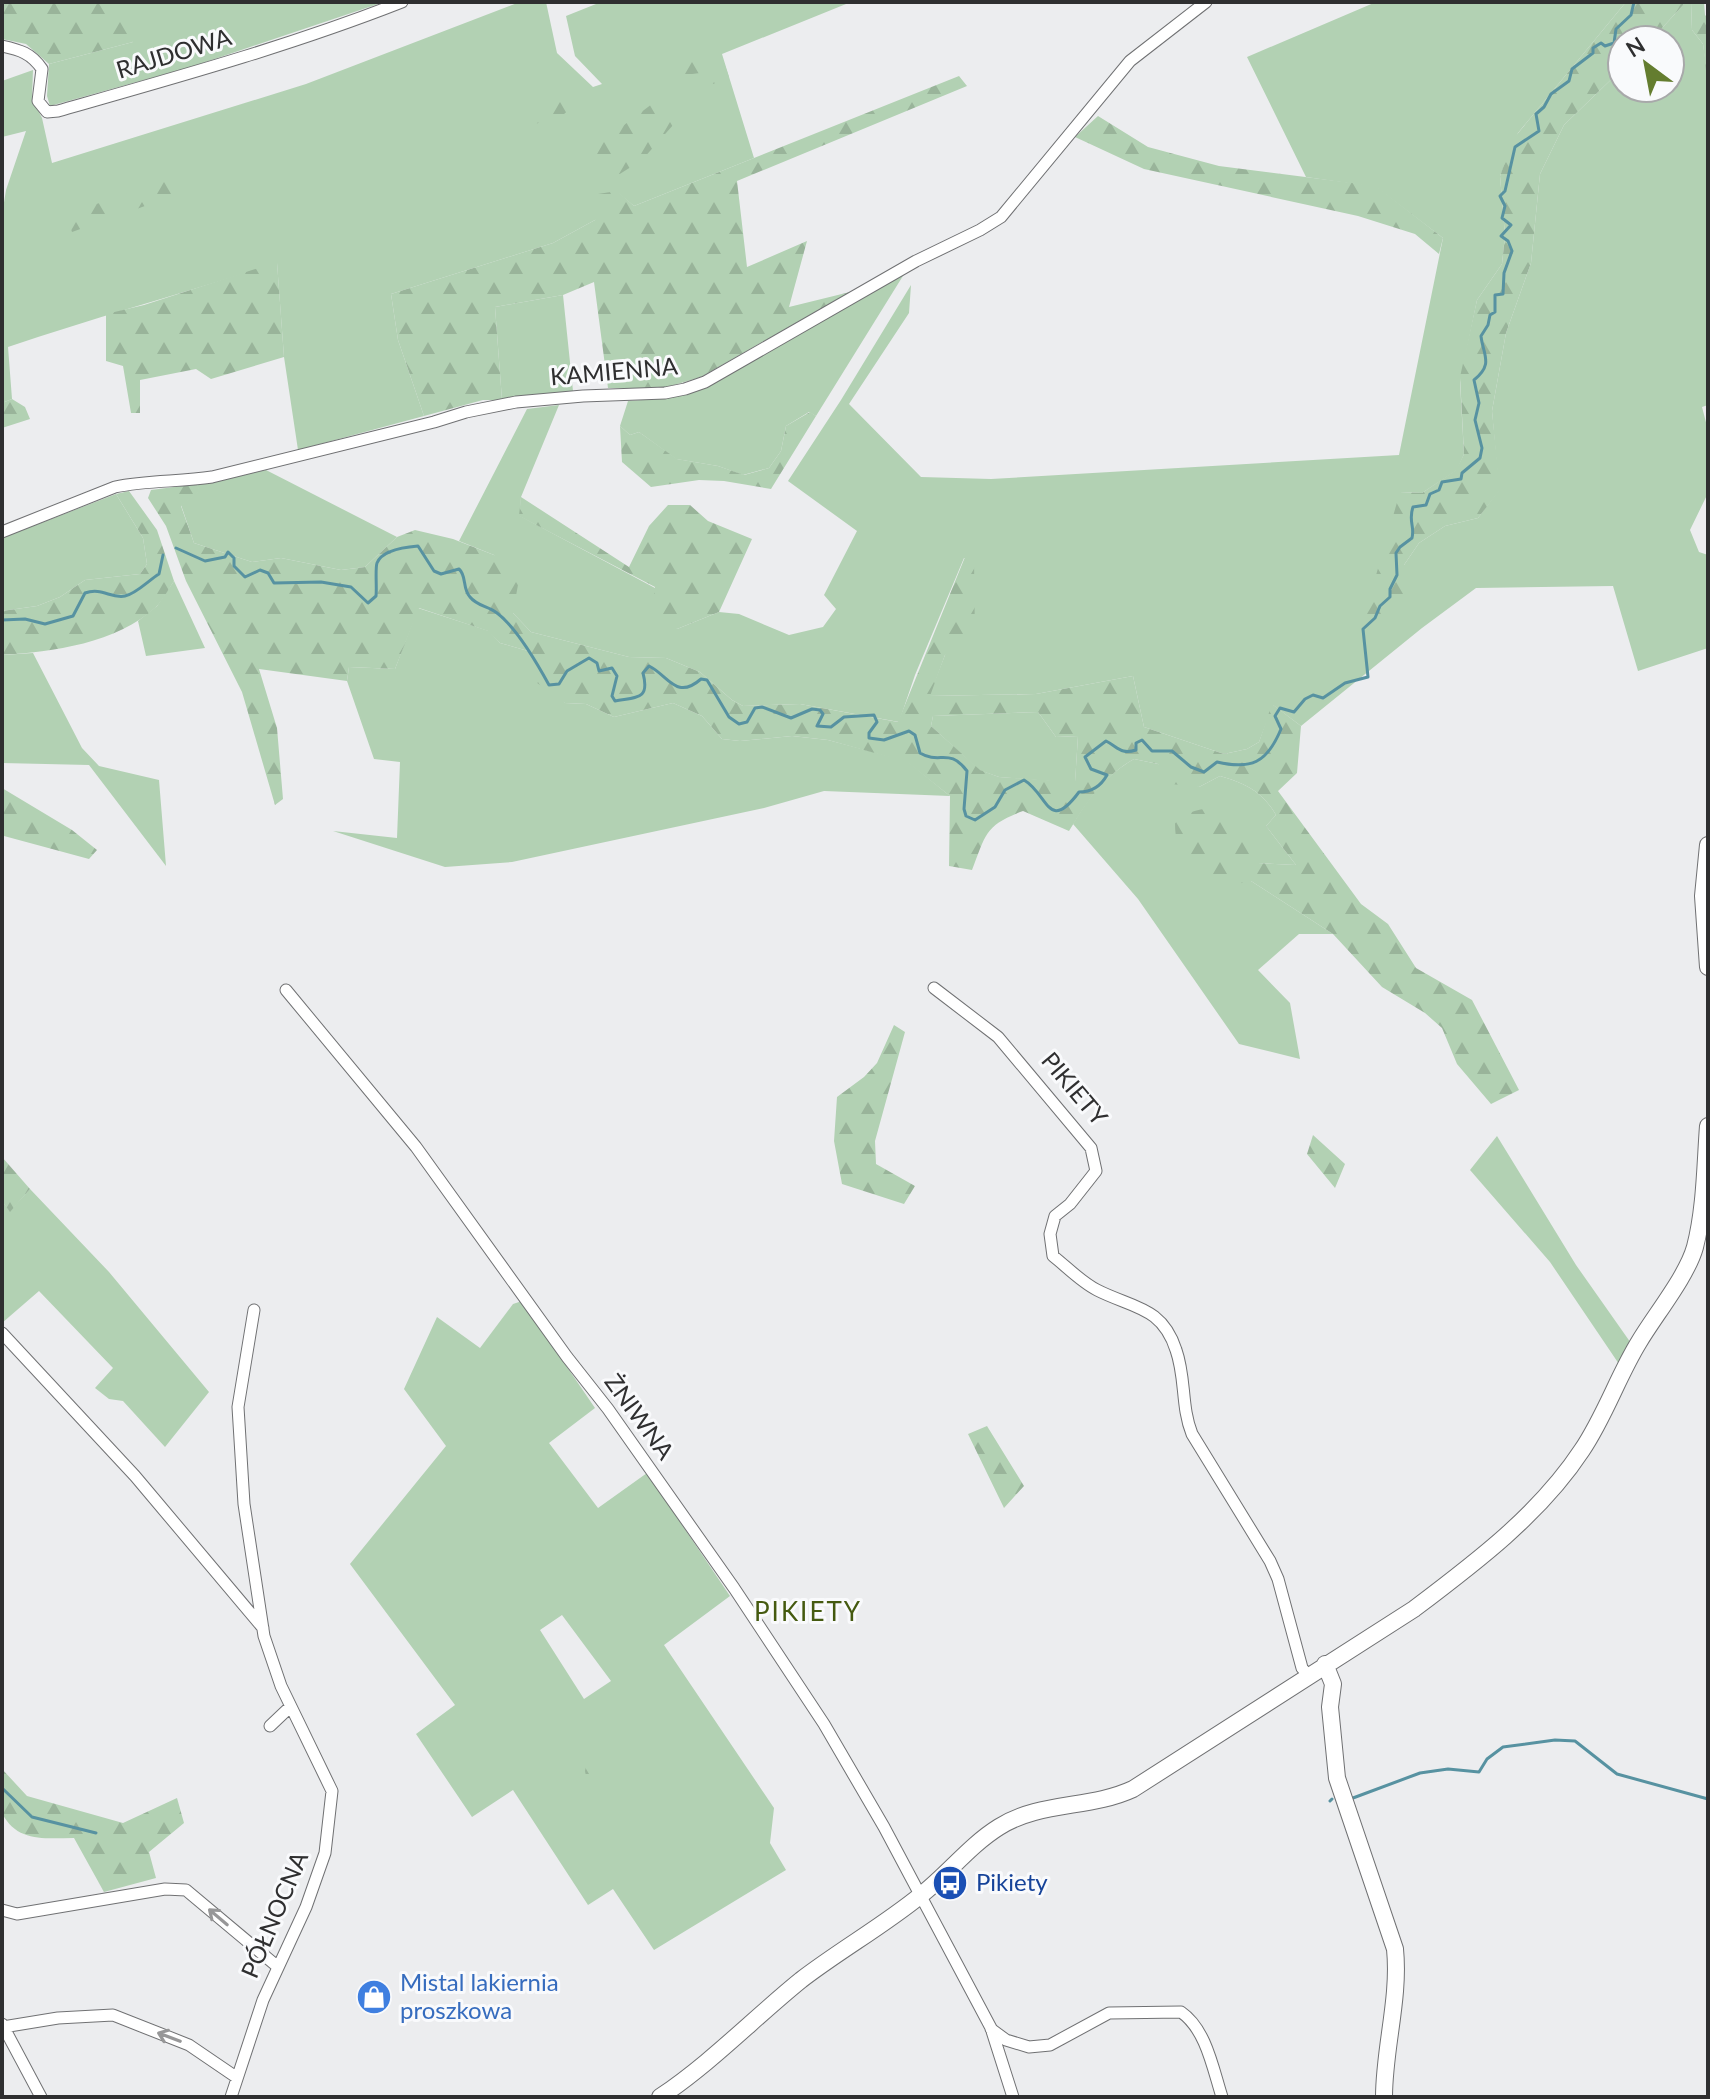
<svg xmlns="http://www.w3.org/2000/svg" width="1710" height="2099" font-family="Lato,sans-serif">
<defs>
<pattern id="forest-firs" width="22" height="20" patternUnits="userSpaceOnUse" patternTransform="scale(2)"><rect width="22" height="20" fill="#b2d1b3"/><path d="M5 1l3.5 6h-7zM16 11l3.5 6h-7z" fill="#99b49a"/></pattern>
</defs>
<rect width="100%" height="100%" fill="#ecedef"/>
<path fill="#b2d1b3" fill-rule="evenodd" d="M102,2H384L191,67L50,106L47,96L49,64L133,42L102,8Z
M520,2H546L557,53L593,87L602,84L575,56L566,16L601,2H851L722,54L754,158L634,206L617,192L595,220L553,243L391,294L398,340L424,416L298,450L284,357L277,263C187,292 97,317 8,347L12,399L2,403V215L6,190L26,131L2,137V81L33,70L32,98L42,118L52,163L306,84Z
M1376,2H1626L1518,133L1500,176L1505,235L1502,264L1477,300L1460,382L1464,454L1457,470L1422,493L1400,492L1404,594V565L1419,543L1445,526L1478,518L1499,490L1492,411L1506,333L1531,263L1540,174L1564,125L1622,69V88H1670V40H1651L1686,2H1691L1692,30L1703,44L1708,78V405L1702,407L1708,430V493L1690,530L1699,552L1708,555V648L1638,671L1613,586L1476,588L1422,628L1301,726L1273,705L1259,742L1247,749L1224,754L1144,727L1133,676L1036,694L929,696L945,655L973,604L974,558H964L915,675L899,722L800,704L743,706L732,700L700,672L666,658L629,657L531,632L513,613L494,555L459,541L527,409L559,405L521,497L520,516L655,588L677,629L719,612L739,614L789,635L823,627L836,609L824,595L857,531L788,481L841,400L911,285L909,313L849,404L921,477L991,479L1399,455L1443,238L1376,187L1306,177L1247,57Z
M906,271L816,416L809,412L786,426L781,451L769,468L743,475L718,466L676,459L639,432L630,435L620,426L628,401L669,398L702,389Z
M563,295L573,391L502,400L495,307Z
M266,470L397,537L365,567L341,570L281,558L252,562L194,543L181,505L199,491L197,484Z
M116,494L143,538L147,564L140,574L85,580L60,597L37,606L2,611V538Z
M174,581L205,648L146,656L138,621L157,606Z
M418,608L489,631L500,643L528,651L565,703L586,704L614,717L673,703L702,716L722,739L740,741L792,736L828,740L907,761L950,796L824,791L764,808L512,862L445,867L333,831L397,838L400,762L374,759L347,681L349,667L395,669Z
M33,653L82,748L99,766L159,780L166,866L89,765L2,763V655Z
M1038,712L1056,737L1078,736L1075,783L999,777L979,770L931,726L933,716Z
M1134,759L1158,764L1199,787L1220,776C1245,783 1263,792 1276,815L1266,826L1296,865L1258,863L1251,881L1333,934H1299L1258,970L1290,1003L1300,1059L1239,1044L1138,899L1073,824C1089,797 1107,774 1134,759Z
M1497,1136L1576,1265L1633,1346L1621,1367L1550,1262L1470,1170Z
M30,1189L109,1272L209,1392L165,1447L123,1401L109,1399L95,1388L113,1368L39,1291L2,1323V1201L10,1211Z
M522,1301L595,1408L549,1443L598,1508L647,1473L730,1596L664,1645L774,1808L770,1843L786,1870L654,1950L613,1889L588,1905L513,1790L472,1817L416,1734L455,1705L350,1564L446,1446L404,1389L437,1317L480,1348L513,1304ZM562,1615L611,1681L584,1699L540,1630Z"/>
<path fill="url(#forest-firs)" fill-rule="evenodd" d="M2,2H102L103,8H122L133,42L49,64L26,44L2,39Z
M1626,2H1686L1651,40H1622V69L1564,125L1540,174L1531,263L1506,333L1492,411L1500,490L1478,518L1445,526L1419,543L1404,565V594L1398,604L1375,622L1364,617L1400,492L1422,493L1456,470L1464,454L1460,377L1477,300L1502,264L1505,235L1500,176L1514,138Z
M1691,2H1704L1705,15L1708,18L1707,79L1703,44L1692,30Z
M721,54L729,77L713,84L700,73L662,78V69Z
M959,76L967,86L737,181L747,267L807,241L789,307L850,292L701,377L664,388H608L594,282L563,295L495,307L502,400H483L424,416L398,340L391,294L553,243L595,220L598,194L617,191L634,206Z
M574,93L579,101L564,114L524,128L523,114Z
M660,98L674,107V124L642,160L615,177L600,174L591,165L604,140Z
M1098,116L1148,147L1219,166L1376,186L1443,238L1439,254L1415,234L1358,216L1144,169L1075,137Z
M178,177L187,191L72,232L66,214Z
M277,262L284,357L211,379L196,369L140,380V413H131L123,366L106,361V314L144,305Z
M12,399L25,407L30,419L2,428V403Z
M810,412L816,416L771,489L724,481L699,480L651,487L622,462L620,426L630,435L639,432L677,459L718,466L744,475L769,468L781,451L786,426Z
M197,484L200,491L181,506L194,543L252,562L281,558L341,570L365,567L397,537L415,530L453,539L494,555L519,579L513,613L531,632L629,657L666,658L700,672L732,700L743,706L800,704L898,722L965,557L974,558L975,645L945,655L930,696L1036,694L1133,676L1144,727L1224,754L1247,749L1259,742L1272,704L1301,726L1297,773L1278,791L1361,904L1388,924L1416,968L1472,1000L1519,1090L1491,1104L1457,1064L1442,1028L1425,1013L1382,987L1333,934L1251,881L1218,888C1190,871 1175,857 1175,823C1190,809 1204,808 1224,808L1254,839L1258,863L1296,865L1266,826L1276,815C1263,792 1245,783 1220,776L1199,787L1171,784L1158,764L1134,759C1104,776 1087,802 1069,831L1023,811C985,825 986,834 972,870L949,866L950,796L907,762L828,740L792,736L740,741L722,739L702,716L673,703L614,717L586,704L565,703L526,675L528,651L500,643L488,631L419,608L395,669L349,667L347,681L259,669L277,728L283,799L275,805L242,692L186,581L166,526L148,498L151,490ZM1038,712L1056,737L1078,736L1075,782L999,777L980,770L931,726L933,716Z
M129,491L157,530L174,581C168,590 163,600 156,607C117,643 53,652 2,655V611L37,606L60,597L85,580L140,574L147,564L143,538L116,494Z
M521,497L629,567L649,526L668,505H690L708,521L752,539L719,612L677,629L652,618L655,587L519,516Z
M2,788L72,830L97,850L89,859L4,836Z
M894,1025L905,1032L875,1141L876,1164L915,1186L904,1204L842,1184L834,1141L837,1097L864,1077L877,1063Z
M1313,1135L1345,1164L1335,1188L1307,1154Z
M2,1157L30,1189L10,1212L2,1201Z
M987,1426L1024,1486L1004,1508L968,1434Z
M585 1771a10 10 0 1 1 20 0a10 10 0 1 1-20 0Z
M2,1769L27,1796L123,1823L177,1798L184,1823L149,1852L156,1878L104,1892L74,1838C46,1838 17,1843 2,1813Z"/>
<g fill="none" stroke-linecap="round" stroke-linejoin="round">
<path stroke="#5792a1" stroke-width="3" d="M176,548L205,561L225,557L228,552L234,558V566L245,577L260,570L268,573L274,583L321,582L351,587L368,603L376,596C377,589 375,568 377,563C382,550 406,547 418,546L434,571L441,574L459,569C467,576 462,588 470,597C477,606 488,606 497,613C517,628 537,663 549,685L559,684L567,671L589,658L597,663L599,671L612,668L617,676L612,696L615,701C637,697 650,700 643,673L649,666C668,675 676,701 701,679L707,680L729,717L739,724L747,722L755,708L762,707L791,718L812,709L820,710L823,714L817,726L831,727L844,717L874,715L877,722L869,733V738L884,740L909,731L915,735L920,753C940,765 949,747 967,771L964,809L966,816L975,820L995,807L1005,790L1024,780C1048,794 1048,834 1079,792C1092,792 1101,786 1107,775L1091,769L1085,757L1106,741C1118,747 1121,755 1136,750V743L1142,740L1152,751H1172L1191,767L1204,772L1217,762C1251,770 1267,763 1281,729L1275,716L1280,708L1294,712L1305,699L1313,695L1323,698L1345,683L1368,677L1363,629L1375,618L1380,606L1390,597V589L1397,575L1396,553L1400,547L1412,538C1415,526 1408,521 1413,507L1426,505L1430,494L1439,490L1442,482L1461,479L1462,473L1480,458L1482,448L1475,420L1479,403L1474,380C1494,364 1483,355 1481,336L1488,325L1490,315L1495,312V295L1503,294L1504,273L1512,251L1508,241L1501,236L1511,225L1502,218L1505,206L1500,196L1505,191L1515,147L1539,131L1536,114L1544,107L1551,94L1569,81L1572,69L1593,53V48L1601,43L1605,46L1614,43L1616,29L1631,15L1634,2
M2,620L25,619L45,624L73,616L85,593C102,587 111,599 125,596C136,594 149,580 159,574L163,555
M2,1788L32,1817L96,1833
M1353,1798L1420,1773L1448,1769L1479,1772L1487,1759L1503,1747L1555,1740L1575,1741L1617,1774L1708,1799
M1330,1801L1332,1799"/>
<g stroke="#707173" stroke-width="13">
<path id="street" d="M2,46C20,50 31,53 42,69L38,101L47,112L58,111C174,78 290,46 402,2
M2,532L115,487C147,480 180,482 212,477L434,422L466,412L516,402L583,396L665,393L685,389L705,382L916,261L980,230L1001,217L1130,61L1206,2
M934,988L998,1037L1091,1148L1096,1171L1070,1204L1055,1216L1050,1234L1053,1256C1067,1267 1081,1282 1097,1290C1132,1308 1162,1306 1176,1350C1186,1378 1181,1407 1192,1434L1270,1561L1278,1579L1302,1668L1308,1675
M286,990L416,1147L567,1357L608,1409L734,1588L824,1724L884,1827L991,2028L1013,2097
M2,1333L135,1476L263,1628
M270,1726L290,1707
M2,1910L17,1914L165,1889L186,1890L278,1967
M2,2024L41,2097
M3,2027L58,2018L113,2015L189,2045L236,2077
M991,2029L1006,2040L1029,2047L1050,2045L1109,2013L1181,2012C1206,2029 1213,2069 1222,2097
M231,2097L263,2000L306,1907L325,1853L332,1791L281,1686L264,1636L244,1504L238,1407L254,1310"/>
</g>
<g stroke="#707173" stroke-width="18">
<path id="secondary" d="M1708,845L1703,896L1708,967
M1325,1664L1333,1684L1330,1707L1337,1778L1395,1949C1400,1998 1384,2048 1384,2097
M660,2097C711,2063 754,2018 801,1980C840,1950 883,1926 921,1895C948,1874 970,1845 999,1827C1040,1801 1090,1809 1133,1789L1414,1609C1475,1563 1540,1514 1582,1450C1605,1416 1618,1376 1639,1342C1655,1315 1687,1276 1695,1247C1705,1208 1705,1166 1708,1126"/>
</g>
<use href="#street" stroke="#fff" stroke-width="11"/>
<use href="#secondary" stroke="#fff" stroke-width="16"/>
</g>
<defs><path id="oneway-shaft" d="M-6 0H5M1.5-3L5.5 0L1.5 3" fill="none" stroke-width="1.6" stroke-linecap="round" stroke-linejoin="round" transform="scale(2)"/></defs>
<g stroke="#979798">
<use href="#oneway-shaft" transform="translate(218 1917) rotate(-140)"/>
<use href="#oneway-shaft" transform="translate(169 2037) rotate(-159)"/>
</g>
<defs>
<g id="bus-disc" transform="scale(1.8)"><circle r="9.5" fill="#1a4fb4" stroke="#f9fafc"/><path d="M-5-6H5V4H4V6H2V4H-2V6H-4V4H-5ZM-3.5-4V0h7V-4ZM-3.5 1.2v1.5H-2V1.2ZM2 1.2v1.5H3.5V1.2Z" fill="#fff"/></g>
<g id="shop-disc" transform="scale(1.8)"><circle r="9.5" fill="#3f7fe0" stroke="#f9fafc"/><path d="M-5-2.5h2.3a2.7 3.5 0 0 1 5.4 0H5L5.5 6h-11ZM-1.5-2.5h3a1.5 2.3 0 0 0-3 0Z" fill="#fff"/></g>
</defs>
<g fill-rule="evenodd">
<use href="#bus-disc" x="950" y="1883"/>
<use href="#shop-disc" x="374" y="1997"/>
</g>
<g text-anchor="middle" stroke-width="6" stroke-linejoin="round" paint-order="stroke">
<g font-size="24" fill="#2f2f30" stroke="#f9fafc">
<text transform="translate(174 54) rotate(-17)" y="8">RAJDOWA</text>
<text transform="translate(614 372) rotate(-5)" y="8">KAMIENNA</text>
<text transform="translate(1074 1089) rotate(50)" y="8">PIKIETY</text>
<text transform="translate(639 1417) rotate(54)" y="8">ŻNIWNA</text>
<text transform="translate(275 1915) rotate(-67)" y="8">PÓŁNOCNA</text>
</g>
<g font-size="24" fill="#164399" stroke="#f9fafc" text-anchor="start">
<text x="976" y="1891">Pikiety</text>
</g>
<g font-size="24" fill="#366cbe" stroke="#f9fafc" text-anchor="start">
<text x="400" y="1991">Mistal lakiernia<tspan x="400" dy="28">proszkowa</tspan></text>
</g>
<g font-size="26" letter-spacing="2" fill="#455a10" stroke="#f9fafc">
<text x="808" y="1621">PIKIETY</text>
</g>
</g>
<rect width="1710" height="2099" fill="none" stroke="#2f2f30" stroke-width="8"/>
<g transform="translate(1646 64) rotate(328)"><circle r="38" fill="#f9fafc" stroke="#a8a9aa" stroke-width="2"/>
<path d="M0-6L14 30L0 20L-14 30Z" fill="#647d2f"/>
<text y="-12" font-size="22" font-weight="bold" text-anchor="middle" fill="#2f2f30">N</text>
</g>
</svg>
